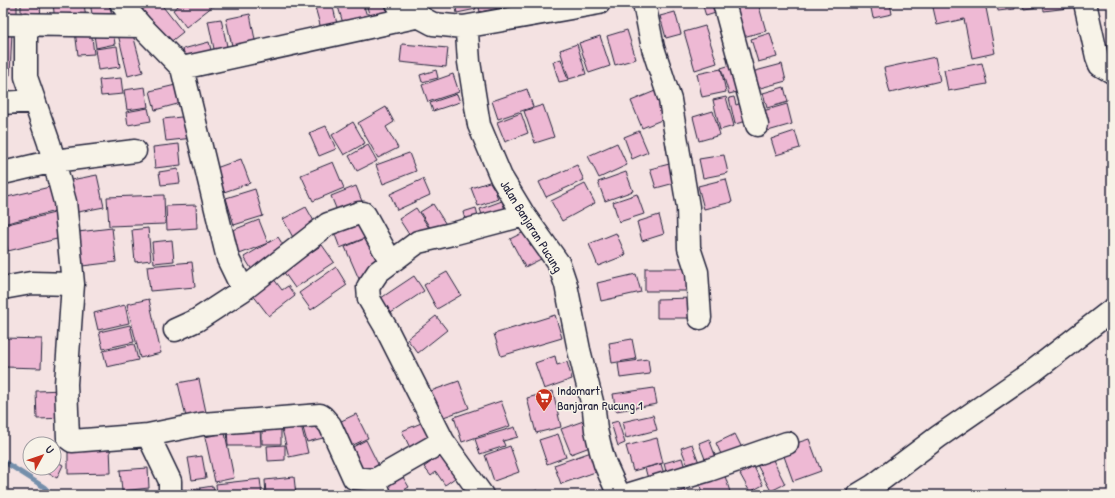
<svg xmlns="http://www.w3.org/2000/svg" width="1115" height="498" font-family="'Patrick Hand',sans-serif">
<rect width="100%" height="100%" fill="#f4e2e2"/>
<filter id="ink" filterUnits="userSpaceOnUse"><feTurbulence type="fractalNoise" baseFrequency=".025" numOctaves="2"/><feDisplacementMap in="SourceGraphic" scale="8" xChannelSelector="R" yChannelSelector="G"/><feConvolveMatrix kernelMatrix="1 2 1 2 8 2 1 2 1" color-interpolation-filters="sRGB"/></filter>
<g filter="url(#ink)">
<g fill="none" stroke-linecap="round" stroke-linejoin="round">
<path stroke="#748fab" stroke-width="5" d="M3,461L44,487L52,495"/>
</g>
<path fill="#eeb9d4" stroke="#22223b" d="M3,3H17V18L3,19Z
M21,3H40L41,20L21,21Z
M53,3H84L86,19L55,22Z
M90,3H109L112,16L93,19Z
M151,3H160L183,32L164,47L137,14Z
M182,3H211L213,6L186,27L173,10Z
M332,3L338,28L322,32L315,7Z
M337,3H363L369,23L345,30Z
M366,3H385L389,20L372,25Z
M455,3H474L476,9L457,13Z
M478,3H507L508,6L480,12Z
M509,3H522L523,7L510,10Z
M702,3H720L722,11L706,16Z
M733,3H758L766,31L743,37Z
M870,3H890L892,14L873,18Z
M932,3H985L995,53L972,58L964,19L937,25Z
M997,3H1014L1015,9L998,11Z
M1023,3H1037L1038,7L1024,9Z
M1043,3H1075L1076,7L1044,11Z
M675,12L681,34L666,38L660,16Z
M250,14L256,45L233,50L226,19Z
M221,19L229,55L216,58L208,21Z
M705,26L717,63L695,70L684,32Z
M131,27L143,72L128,76L117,30Z
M91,29L94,54L78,55L75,31Z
M627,30L636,59L615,65L607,36Z
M3,31L12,32L10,75H3Z
M113,31L115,44L96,48L94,35Z
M770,33L777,57L758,62L751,39Z
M600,36L610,66L589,73L579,43Z
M209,42L213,58L187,65L183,49Z
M402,44L448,48L446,67L400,62Z
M577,44L586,74L569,79L560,50Z
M117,46L120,67L98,70L95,49Z
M935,57L940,81L890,93L884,68Z
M561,59L568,80L559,82L553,62Z
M737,63L745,90L729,94L721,68Z
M982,63L987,84L948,91L944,70Z
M782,64L786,81L753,90L748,73Z
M721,69L726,92L702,97L697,74Z
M436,70L438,78L422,82L420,75Z
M453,74L459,92L428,102L422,85Z
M121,78L123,94L101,96L99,80Z
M180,84L185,102L155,110L150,91Z
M145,87L148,107L127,110L124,90Z
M784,87L788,102L767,108L763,93Z
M527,89L533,107L498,119L492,101Z
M660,89L671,116L642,128L631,101Z
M457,94L460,102L433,111L430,103Z
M726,97L734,126L720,130L713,100Z
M734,97L736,105L741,103L751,120L735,124L729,98Z
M787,104L792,124L768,131L763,111Z
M543,105L554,137L535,143L524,111Z
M386,107L394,122L386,127L398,148L378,158L358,123Z
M148,108L151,121L128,125L126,112Z
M713,111L720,135L699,141L693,117Z
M521,113L528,133L505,142L497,122Z
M190,116L193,138L166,141L163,119Z
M353,122L365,143L344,155L332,135Z
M326,126L336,149L319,156L309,133Z
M639,131L648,152L632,159L624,137Z
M795,131L800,148L776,155L771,139Z
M617,143L627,165L599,178L588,156Z
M179,144L181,165L155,168L153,147Z
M368,145L377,161L357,171L349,156Z
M409,153L416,171L383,184L376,165Z
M724,155L728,173L703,178L699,159Z
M241,159L250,183L224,192L216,168Z
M333,162L344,188L313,201L301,175Z
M677,162L682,181L656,188L650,169Z
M577,165L584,180L546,197L539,182Z
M178,169L180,183L161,185L159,172Z
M626,172L633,191L605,201L598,182Z
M97,175L104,207L73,213L66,181Z
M423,179L430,195L397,210L390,194Z
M726,179L732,202L704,209L698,186Z
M492,181L498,199L478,206L471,188Z
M585,184L595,203L562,221L551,201Z
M54,186L60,210L3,224V198Z
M356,186L365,209L340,218L331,196Z
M255,189L263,216L234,225L226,198Z
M637,194L644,214L619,222L613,202Z
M164,195L165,224L109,226L107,197Z
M502,201L507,215L485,223L480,209Z
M433,204L447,226L434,234L420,212Z
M196,205L197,228L167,230L166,206Z
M306,207L319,230L296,243L283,219Z
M416,208L431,231L414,242L399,219Z
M476,208L480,223L467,227L463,212Z
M59,212L65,237L8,251L3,231V225Z
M362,215L370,236L340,248L332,227Z
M659,215L664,234L642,241L637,222Z
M259,220L268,243L237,255L228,232Z
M112,228L116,262L82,266L78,232Z
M148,228L151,260L135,262L132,230Z
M526,231L541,259L525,267L510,239Z
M616,233L626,255L598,266L589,244Z
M371,236L383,266L359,279L345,247Z
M278,237L288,253L254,273L244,257Z
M172,240L174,261L154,263L152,242Z
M322,245L334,262L295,288L283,271Z
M192,262L195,287L150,291L147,266Z
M336,267L347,285L311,310L299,293Z
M645,268H693V291H645Z
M447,272L461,295L437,309L424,285Z
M270,274L282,290L288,286L295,296L269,316L249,290Z
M636,274L641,292L601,301L597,283Z
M414,276L424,291L391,313L381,298Z
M692,298L693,318H657V299Z
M149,299L161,353L140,358L127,304Z
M125,305L129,323L98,330L94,313Z
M555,315L562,338L501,356L494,334Z
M436,316L447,330L418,353L407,339Z
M130,325L134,342L103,349L99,332Z
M4,338L42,339L41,368L4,367Z
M632,339L636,359L612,363L609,343Z
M134,344L138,360L107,367L103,351Z
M555,356L557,365L567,362L572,379L544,389L535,363Z
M648,359L650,374L620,378L618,363Z
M199,379L206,412L186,417L178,383Z
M459,381L469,408L438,419L428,392Z
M654,388L657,404L616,411L613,394Z
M65,390L67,418L37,419L36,391Z
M553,391L561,427L536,433L527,398Z
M501,401L510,426L462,442L454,417Z
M356,414L368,438L349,447L337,423Z
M653,415L657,430L626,438L622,422Z
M589,419L598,444L571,454L561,429Z
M323,420L327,437L307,442L302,424Z
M426,421L434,440L411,450L402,431Z
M618,421L625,443L618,446L611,423Z
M301,425L308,453L289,457L282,429Z
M281,427V444H262V428Z
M515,427L518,437L503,441L505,446L480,454L475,439Z
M227,428H260L261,446H228Z
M225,433L234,478L215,482L205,437Z
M558,434L566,457L547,464L539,440Z
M735,434L745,454L725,463L716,443Z
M657,438L663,463L633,471L626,446Z
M709,439L718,463L708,467L699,443Z
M809,439L821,471L793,481L781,448Z
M366,440L380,468L363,476L349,449Z
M692,444L701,468L690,472L681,448Z
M285,445V460L268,461L267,446Z
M510,446L519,472L494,481L485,455Z
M68,447H110L111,473L68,474Z
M441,451L462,473L445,485L436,472L431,476L424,467L431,462L429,459Z
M594,451L601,470L561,484L554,465Z
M202,456L206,478L192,480L188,458Z
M771,456L785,484L771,491L756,463Z
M682,458L687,475L668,480L664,463Z
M54,460L63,465L57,478L38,468H54Z
M661,464L666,481L650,486L645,468Z
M754,467L763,485L750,492L740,474Z
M148,468L149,488L122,491L120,470Z
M401,474L409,487L396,495H388L382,485Z
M725,476L731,495H703L699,483Z
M294,477L296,495H266L265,480Z
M260,479L262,495H217L216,484Z
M372,485L377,495H347Z
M213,486L215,495H202L200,488Z
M684,487L687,495H663Z
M199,489V495H177L178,490Z
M409,490L411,495H400Z
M537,490L539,495H526Z
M139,491L151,493L150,495H138Z
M337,492L338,495H327Z"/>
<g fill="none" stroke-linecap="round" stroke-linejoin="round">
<g stroke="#22223b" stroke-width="25">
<path id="minor" d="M397,3L399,6L433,24L463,27L599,3
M644,3L653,48L670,100L688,207L689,248L697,272L700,318
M724,3L757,125
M1085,3L1097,57L1100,65L1112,72
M3,24L141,26L121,3
M26,24V77L49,143L65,202L68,231L73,284L66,384L68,438L72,441L148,435L202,424L320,415L323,417L330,425L354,478L375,480
M141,26L182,68L228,259L243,290
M463,27L467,33L469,62L479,125L501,177L524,215L559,264L566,285L579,350L594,410L596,430L601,451L605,464L619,495
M182,68L420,16
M3,103L34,101
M3,173L54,161L135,151
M3,288L31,283L73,284
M175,330L197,320L243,290L328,224L359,213H363L365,215L391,262
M148,435L170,481V495
M443,441L482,495
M380,495L375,480L443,441L385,326L369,299L368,287L378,272L418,242L452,234L524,215
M627,495L709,470L787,443
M858,495L873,486L938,437L1032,372L1112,310"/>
</g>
<use href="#minor" stroke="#f7f3e8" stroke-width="22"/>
</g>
</g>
<defs>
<g id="supermarket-pin" transform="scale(0.9)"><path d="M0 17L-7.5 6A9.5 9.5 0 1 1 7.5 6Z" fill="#c8321e" stroke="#f7f3e8"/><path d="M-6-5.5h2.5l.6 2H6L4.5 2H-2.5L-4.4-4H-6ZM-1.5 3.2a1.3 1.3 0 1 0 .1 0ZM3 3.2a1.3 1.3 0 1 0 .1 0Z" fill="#fff"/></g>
</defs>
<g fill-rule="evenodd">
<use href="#supermarket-pin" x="544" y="397"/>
</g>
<g text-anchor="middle" stroke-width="3" stroke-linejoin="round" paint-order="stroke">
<g font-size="13" fill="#22223b" stroke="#f7f3e8">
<text transform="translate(532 226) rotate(58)" y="5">Jalan Banjaran Pucung</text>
</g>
<g font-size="13" fill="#22223b" stroke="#f7f3e8" text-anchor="start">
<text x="557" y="395">Indomart<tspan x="557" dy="15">Banjaran Pucung 1</tspan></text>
</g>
</g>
<rect width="1115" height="498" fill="none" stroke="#f7f3e8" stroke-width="16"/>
<rect x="8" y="8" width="1099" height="482" fill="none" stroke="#22223b" stroke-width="1.5" filter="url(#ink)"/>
<g transform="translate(42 456) rotate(50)"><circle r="19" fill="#f7f3e8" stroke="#a29fa3"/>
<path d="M0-3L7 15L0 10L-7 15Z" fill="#c8321e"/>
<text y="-6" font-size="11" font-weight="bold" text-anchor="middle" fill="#22223b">U</text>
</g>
</svg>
